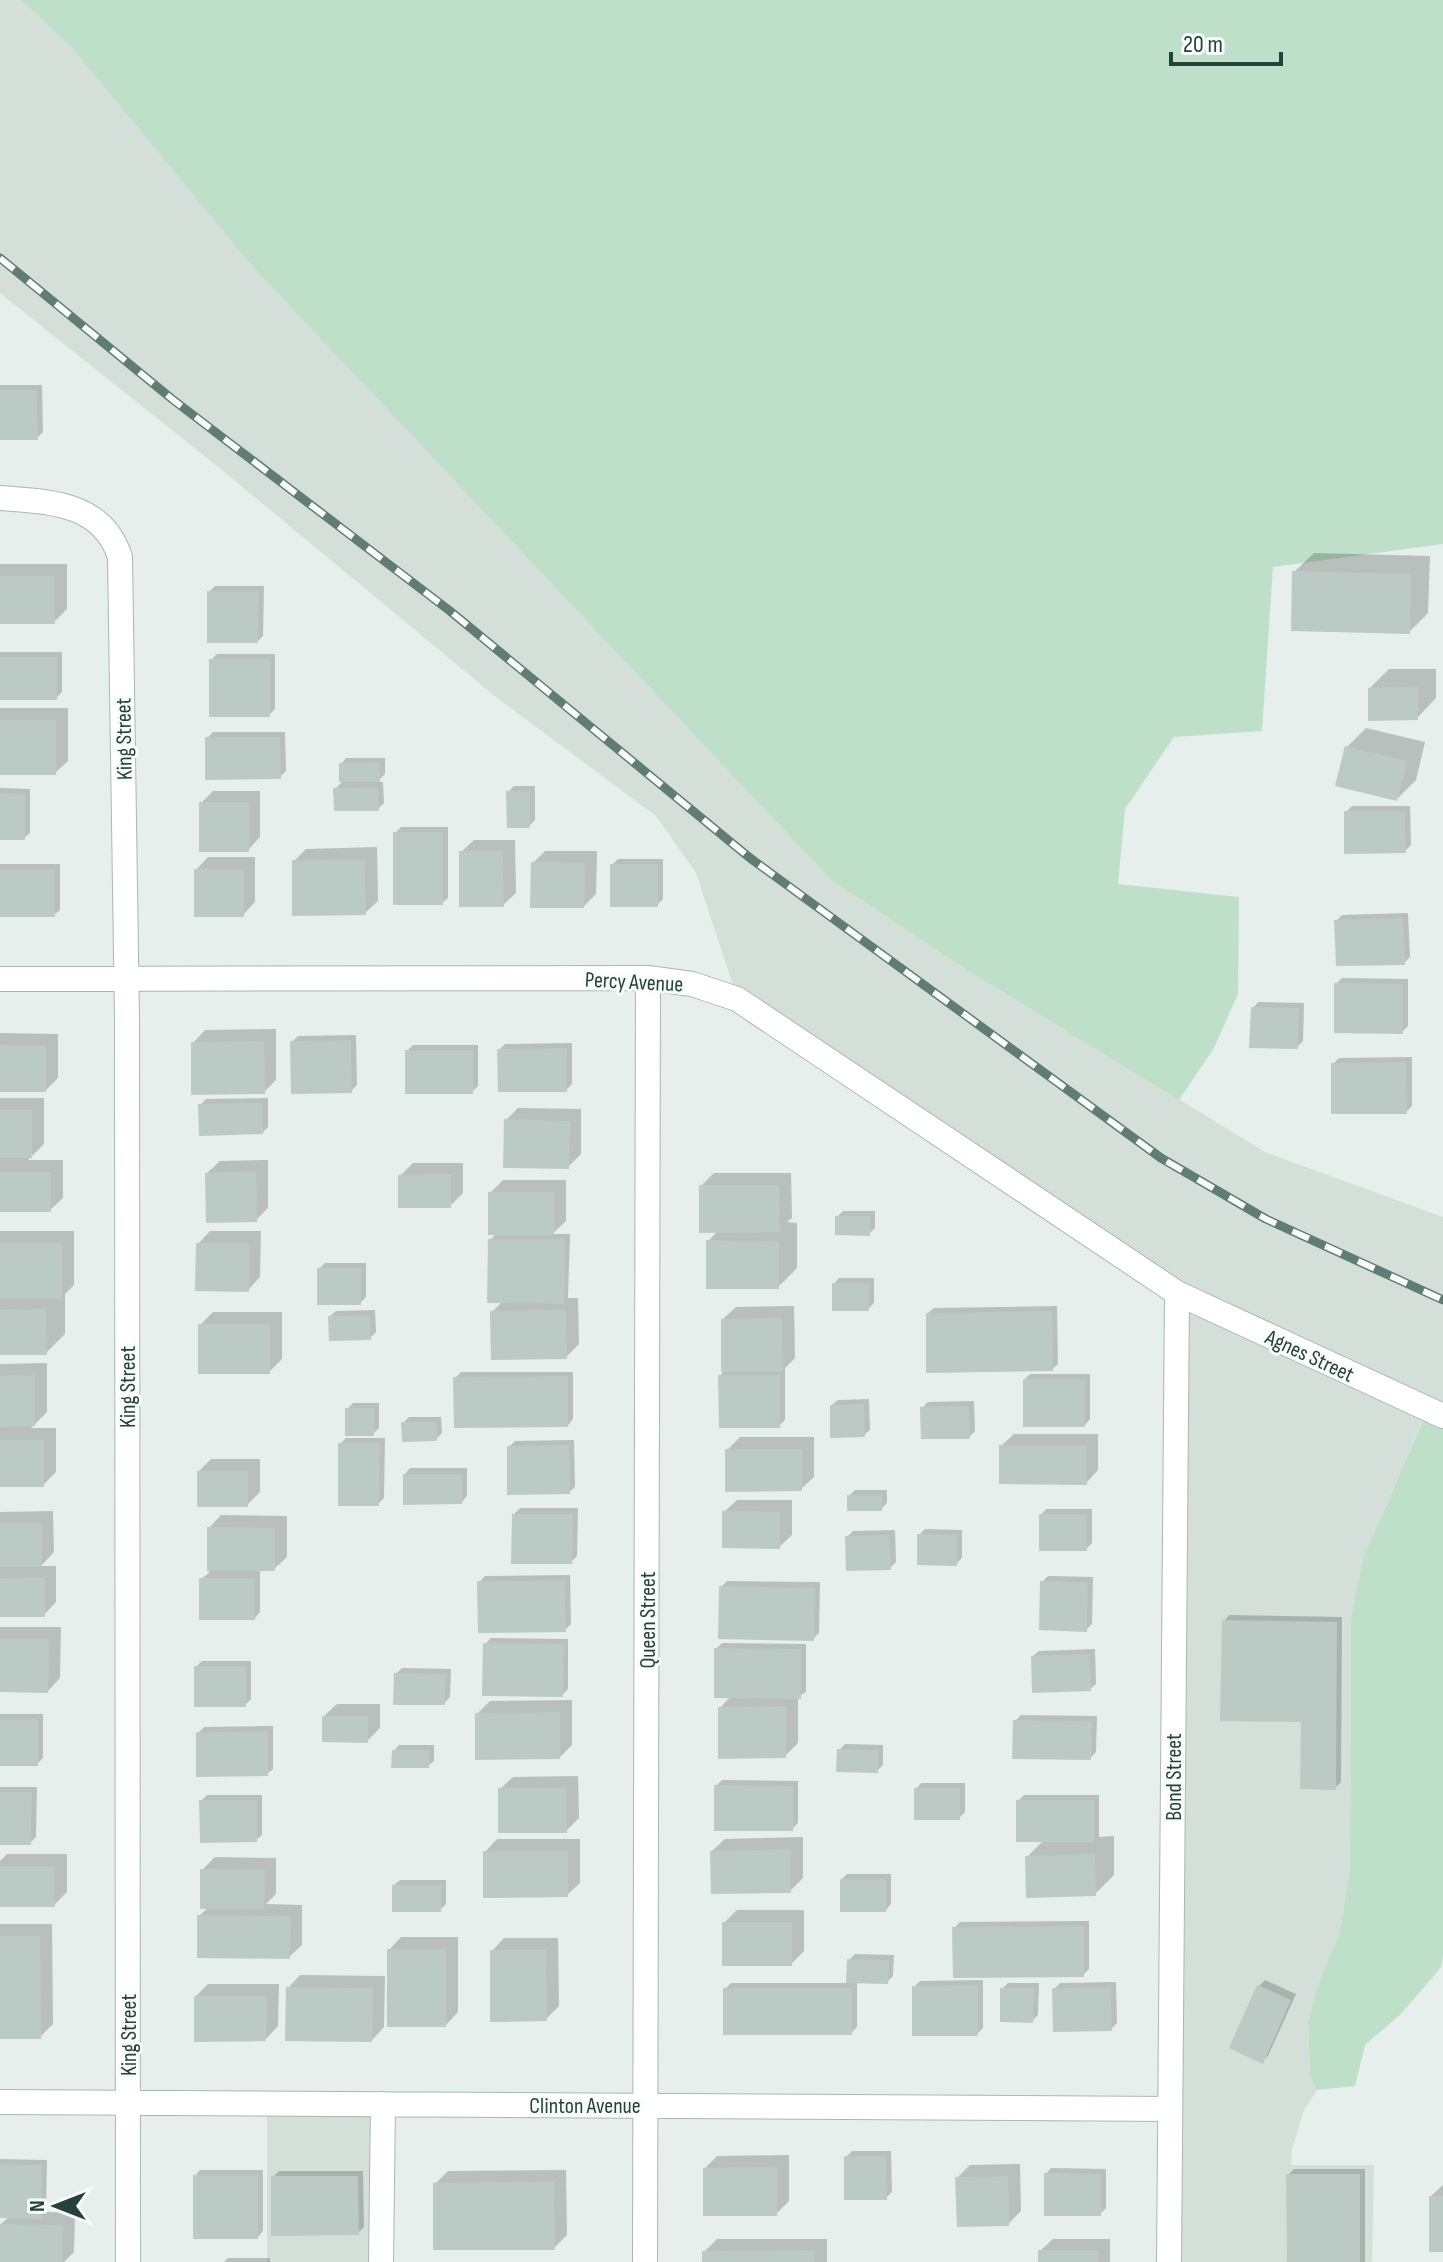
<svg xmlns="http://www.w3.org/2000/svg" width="1443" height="2262" font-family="'Sofia Sans Condensed',sans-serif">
<rect width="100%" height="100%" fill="#e6efeb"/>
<path fill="#d4dfda" d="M0,0H21L72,48L250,264L832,881L967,970L1267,1153L1443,1217V1413L1428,1408L1363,1558L1351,1618L1350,1869L1340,1931L1318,1985L1308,2022L1310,2077L1317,2090L1304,2110L1292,2149L1291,2165H1374L1372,2262H1172L1180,1291L737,997L696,873L656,816L496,697L222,470L0,293Z
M267,2108H380L379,2262H267Z"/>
<path fill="#bfe0c8" d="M21,0H1443V544L1273,567L1262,731L1174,737L1125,809L1118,884L1239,897L1238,994L1214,1048L1179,1100L967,970L832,881L250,264L72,48Z
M1429,1407L1443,1413V1956L1441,1967L1402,2013L1365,2045L1355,2086L1317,2090L1310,2077L1308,2022L1318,1985L1340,1931L1350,1869L1351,1618L1363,1558Z"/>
<path fill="#0003" d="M0,385H42L43,432L37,438H0Z
M1314,553L1430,556L1428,613L1409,632L1294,572Z
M0,564H67V609L54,622H0Z
M215,586H264L263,636L258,641L209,592Z
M0,652H62V692L56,698H0Z
M217,654H275V709L269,715L211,660Z
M1389,669H1436V698L1417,718L1370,688Z
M0,708H68V761L55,773H0Z
M1366,728L1425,742L1416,780L1397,799L1347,747Z
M213,732H285L286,771L280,777L207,738Z
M346,758H385V774L377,782H383L384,803L378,809L335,789L344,780L341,764Z
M514,786H535V820L529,826L508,792Z
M0,788L30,789V833L24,838H0Z
M213,791H260V837L248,850L201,803Z
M1352,806H1410L1411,845L1405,851L1346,812Z
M401,827H448V898L442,903L395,833Z
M474,840H515L516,893L503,905L461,852Z
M377,847L378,901L365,913L294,861L306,849Z
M545,851H597L596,894L584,906L533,863Z
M208,857H255V902L243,915L196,870Z
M618,859H663V899L657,905L612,865Z
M0,864H60V910L54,915H0Z
M1408,913L1410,957L1404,963L1336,921L1342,915Z
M1342,978L1408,979V1026L1402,1032L1336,984Z
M1258,1002L1304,1003L1303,1041L1297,1047L1253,1008Z
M276,1029V1080L264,1092L193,1043L205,1030Z
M0,1033L58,1034V1078L46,1090H0Z
M356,1035L357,1085L351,1091L292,1042L298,1036Z
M572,1043V1084L566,1090L499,1050L505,1044Z
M413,1045H478V1086L472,1092L407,1051Z
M1412,1057V1106L1406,1112L1333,1064L1339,1058Z
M0,1098H44V1144L28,1160H63V1198L50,1210H0Z
M268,1098V1127L263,1132L200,1105L206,1099Z
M518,1108L581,1109V1154L568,1167L506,1120Z
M268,1160V1208L256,1220L207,1173L220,1161Z
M413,1163H463V1193L450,1206L400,1176Z
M714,1173H791L792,1218L787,1222L797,1223V1268L778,1287L708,1241L718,1231L701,1186Z
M503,1180H566V1221L552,1234H570L568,1298H578L579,1344L566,1357L492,1312L503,1301L490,1240L497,1233L490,1193Z
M843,1211H875V1228L869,1234L837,1217Z
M0,1231H74V1285L65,1294V1334L46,1353H0Z
M210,1231H261L260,1277L248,1290L198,1244Z
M325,1263H366V1297L360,1303L319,1269Z
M839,1278H874V1303L868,1309L834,1284Z
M794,1306L795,1358L785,1368V1420L779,1426L720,1376L723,1372V1319L736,1307Z
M1057,1306L1058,1364L1052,1369L928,1313L934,1308Z
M375,1310L376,1332L370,1338L330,1316L336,1311Z
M213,1312H282V1359L269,1372L200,1325Z
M47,1363V1412L31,1428H56V1472L43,1485H0V1364Z
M461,1372H573V1419L568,1425L455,1378Z
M1030,1374H1090V1419L1085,1425L1025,1379Z
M869,1399L870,1430L864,1435L832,1405L838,1400Z
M974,1401L975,1431L969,1437L922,1408L928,1402Z
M353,1403H379V1428L373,1434L347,1409Z
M409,1417H441L442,1433L436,1439L403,1423Z
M1014,1434H1098V1470L1086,1483L1001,1446Z
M740,1437H814V1477L801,1489L727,1450Z
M346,1438H385L384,1498L378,1504L340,1444Z
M574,1440L575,1487L569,1492L509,1447L515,1441Z
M211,1459H260V1492L247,1505L199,1471Z
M410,1468H467V1496L462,1502L405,1474Z
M855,1490H887V1503L881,1509L849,1496Z
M737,1500H792V1535L779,1547L724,1512Z
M520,1508H578L577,1556L571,1562L514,1514Z
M1046,1509H1092V1543L1086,1549L1041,1515Z
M53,1511L54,1552L41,1566H56V1602L44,1615H0V1512Z
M221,1515L287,1516V1557L274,1569H260V1612L255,1618L201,1579L209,1573V1528Z
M925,1529L962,1530V1558L956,1564L919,1535Z
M895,1530L896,1562L890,1568L847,1537L853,1531Z
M570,1575L571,1624L565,1630L479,1582L485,1576Z
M1048,1576L1093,1577L1092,1624L1086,1630L1042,1582Z
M727,1581L820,1582L819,1633L813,1639L721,1587Z
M1229,1615L1342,1617L1341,1782L1335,1788L1303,1720L1224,1621Z
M0,1627H61L60,1678L48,1691L0,1690Z
M491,1638L568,1639V1689L562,1695L485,1644Z
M722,1643L806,1644V1692L798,1697V1743L785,1756L720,1708L731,1696L716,1649Z
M1095,1649L1096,1684L1090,1689L1033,1656L1039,1651Z
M202,1661H251V1699L245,1705L196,1667Z
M402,1668L451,1669L450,1697L444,1703L396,1674Z
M572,1700V1745L560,1757L477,1714L490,1701Z
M337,1704H380V1728L367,1741L324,1716Z
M0,1714H43V1758L37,1764H0Z
M1021,1715L1097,1716L1096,1752L1090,1758L1015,1721Z
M273,1726V1769L267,1774L198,1733L204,1727Z
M845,1744L883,1745V1765L877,1771L839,1750Z
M399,1745H434V1761L428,1766L394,1751Z
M578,1776L579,1818L566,1831L500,1789L513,1777Z
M722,1780L798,1781V1823L792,1829L716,1786Z
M921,1783H965V1812L959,1818L916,1789Z
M0,1787H37L36,1837L30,1843H0Z
M207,1795H262V1835L256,1840L201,1801Z
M1024,1795H1099V1837L1114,1836V1875L1095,1894L1027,1857L1044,1840L1018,1801Z
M803,1837V1878L790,1891L712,1851L725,1839Z
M497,1839H580V1883L567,1895L485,1852Z
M7,1854H67V1892L54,1905H0V1861Z
M215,1857L276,1858V1894L266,1904L302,1905V1945L289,1957L199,1916L209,1907L202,1870Z
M847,1874H891V1904L886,1910L842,1879Z
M400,1880H446V1904L440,1910L394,1885Z
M737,1910H804V1951L791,1964L724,1923Z
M1089,1921V1969L1083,1975L954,1928L960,1922Z
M0,1924H52L53,2024L40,2037H0Z
M401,1937H458V2012L446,2025L389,1950Z
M504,1938H558L559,2006L546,2019L492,1951Z
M855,1954L894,1955L893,1976L887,1982L857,1981V2027L851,2033L725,1989L731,1983H848L849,1960Z
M300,1975L385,1976L384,2027L372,2040L288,1988Z
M983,1980V2028L977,2034L914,1987L920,1981Z
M1265,1980L1296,1994L1268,2056L1262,2061L1232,2047L1259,1986Z
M1116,1982L1117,2023L1111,2029L1054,1989L1060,1983Z
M1008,1983H1039L1038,2015L1032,2021L1002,1989Z
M208,1984H279L278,2026L266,2039L196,1996Z
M852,2151H891L892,2192L886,2198L846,2157Z
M789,2155V2201L776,2214L705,2168L717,2156Z
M0,2159L47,2160L46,2212L75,2213L74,2252L64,2262H1V2224L10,2216H0Z
M1020,2164L1021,2211L1008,2224L957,2178L970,2165Z
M1051,2168L1106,2169V2208L1100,2214L1046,2174Z
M1294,2169H1365V2262H1289L1288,2175Z
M200,2170H263V2231L258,2237L195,2176Z
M566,2170L567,2235L554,2248L435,2184L448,2171Z
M279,2171H363L364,2227L358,2233L273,2177Z
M1443,2185V2250L1431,2196Z
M717,2239H827V2262H704V2252Z
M1053,2239H1110V2262H1040V2251Z
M228,2258H270V2262H224Z"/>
<path fill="#bbcac4" d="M0,390H37L38,440H0Z
M1292,571L1411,574L1410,634L1291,631Z
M0,576H55V624H0Z
M207,591H259L258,643H207Z
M0,657H57V700H0Z
M209,659H270V717H209Z
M1418,687V720L1368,721V688Z
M0,720H56V775H0Z
M205,737H280L281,779L205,780Z
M1345,746L1407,761L1397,801L1335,786Z
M380,762V782H339V763Z
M378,787L379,811H334L333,788Z
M506,791H530V828H507Z
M0,793L25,794V840H0Z
M199,802H249V852H199Z
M1344,811H1405L1406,853L1344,854Z
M393,832H443V905H393Z
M459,851H503L504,907H459Z
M365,859L366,915L292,916V860Z
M531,862L585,863L584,908H530Z
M610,864H658V907H610Z
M0,869H55V917H0Z
M194,869H244V917H194Z
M1403,918L1405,965L1336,966L1334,920Z
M1334,983L1403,984V1034L1334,1033Z
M1251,1007L1299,1008L1298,1049L1249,1048Z
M351,1040L352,1093L291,1094L290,1041Z
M264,1041L265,1094L191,1095V1042Z
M0,1045L46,1046V1092H0Z
M567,1048V1092H498L497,1049Z
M405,1050H473V1094H405Z
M1406,1062L1407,1114H1331V1063Z
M263,1103V1134L199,1136L198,1104Z
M0,1110H32V1158H0Z
M504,1119L570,1121L569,1169L503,1168Z
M256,1171L257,1222L206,1223L205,1173Z
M0,1172H51V1212H0Z
M451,1174V1208H398V1175Z
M699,1185H779L780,1232L699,1233Z
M488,1192H554V1235H488Z
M835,1216H870V1236L835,1235Z
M488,1239H565L564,1304L487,1303Z
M706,1240L779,1241V1289H706Z
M0,1243H62V1299H0Z
M196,1243H249V1292L195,1291Z
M317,1268H361V1305H317Z
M832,1283H869V1311H832Z
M46,1309L47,1355H0V1310Z
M566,1310L567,1359L491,1360L490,1311Z
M1052,1311L1053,1371L926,1373V1313Z
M370,1315L371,1340L329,1341L328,1316Z
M782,1318L783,1372H721V1319Z
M198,1324H270V1374H198Z
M35,1375V1426L0,1427V1376Z
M718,1375H780V1428H719Z
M568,1376V1427L454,1428L453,1377Z
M1023,1379H1085V1427H1023Z
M864,1404L865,1437L830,1438V1405Z
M969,1406L970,1439H921L920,1407Z
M345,1408H374V1436H345Z
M401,1422H436L437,1441L402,1442Z
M0,1440H44V1487H0Z
M338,1443H380L379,1506H338Z
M569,1445L570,1494L507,1495V1446Z
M999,1445H1087V1485L999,1484Z
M725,1449H802V1491L725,1492Z
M197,1471H248V1507H197Z
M403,1474H462V1504L403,1505Z
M847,1495H882V1511H847Z
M722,1511L780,1512V1549L722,1548Z
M512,1514H573L572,1564H511Z
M1039,1514H1087V1551H1039Z
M0,1523H42V1567H0Z
M207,1527L275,1528V1571H207Z
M917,1534L957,1535V1566L917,1565Z
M890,1535L891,1570L846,1571L845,1536Z
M45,1577V1617H0V1578Z
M199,1578H255V1620H199Z
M565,1580L566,1632L478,1633L477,1581Z
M1040,1581L1088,1582L1087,1632L1039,1630Z
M719,1586L815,1588L814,1641L718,1639Z
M1222,1620L1337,1622L1336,1790L1300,1789L1301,1722L1220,1721Z
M0,1639H49L48,1693L0,1692Z
M483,1643L564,1644L563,1697L482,1696Z
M714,1648L801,1649V1699L714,1698Z
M1090,1654L1091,1691L1032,1693L1031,1656Z
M194,1666H246V1707H194Z
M394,1673L446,1674L445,1705H393Z
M786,1706V1758L718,1759V1707Z
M560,1712V1759L475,1760V1713Z
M322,1716H368V1743L322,1742Z
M0,1719H38V1766H0Z
M1013,1720L1092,1721L1091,1760L1012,1759Z
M268,1731V1776L196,1777V1732Z
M837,1749L878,1750V1773L836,1772Z
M392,1750H429V1768H391Z
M714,1785L793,1786V1831H714Z
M498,1788H567V1833H498Z
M914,1788H960V1820H914Z
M0,1792H32L31,1845H0Z
M199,1800H257V1842L200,1843Z
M1016,1800H1094V1842H1016Z
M791,1849V1893L711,1894L710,1851Z
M483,1851H568V1897L483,1898Z
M1095,1854L1096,1896L1026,1898L1025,1856Z
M0,1866H55V1907H0Z
M200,1869L265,1870L264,1909H200Z
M840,1879H886V1912H840Z
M392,1885H441V1912H392Z
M197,1915L291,1916L290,1959L197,1958Z
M722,1922H792V1966H722Z
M1084,1926V1977L953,1978L952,1927Z
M0,1936H40L41,2039H0Z
M387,1949H446V2027H387Z
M490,1950H546L547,2021L490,2022Z
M847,1959L889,1960L888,1984L846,1983Z
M978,1985V2036H912V1986Z
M1257,1985L1291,2000L1263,2064L1229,2048Z
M286,1987L373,1988L372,2042L285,2041Z
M1111,1987L1112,2031L1053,2032L1052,1988Z
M723,1988H852V2035H723Z
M1000,1988H1034L1033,2023L1000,2022Z
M194,1996H267L266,2041L194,2042Z
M844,2156H886L887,2200H844Z
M0,2164L42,2165L41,2219L0,2218Z
M777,2167V2216H703V2168Z
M1044,2173L1101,2174V2216H1044Z
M1286,2174H1360V2262H1287Z
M193,2175H258V2239H193Z
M271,2176H358L359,2235L271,2236Z
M1008,2176L1009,2226L957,2227L955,2177Z
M554,2182L555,2250H433V2183Z
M1429,2196H1443V2252H1429Z
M0,2224L63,2225V2262H0Z
M815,2250V2262H702V2251Z
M1038,2250H1098V2262H1038Z"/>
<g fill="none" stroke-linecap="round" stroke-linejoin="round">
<g stroke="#a8b8b2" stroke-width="26">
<path id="minor" d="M0,498C50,502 102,502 120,557L127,1019L128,2262
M0,979L648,978L692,984L737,999L1177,1293L1443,1416
M0,2102L1170,2109
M381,2262L383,2104
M645,2262L648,978
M1169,2262L1177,1293"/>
</g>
<use href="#minor" stroke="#fff" stroke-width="24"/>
<g stroke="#5f7d75" stroke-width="9">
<path id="rail" d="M0,258L172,399L450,611L750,858L1161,1158L1266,1219L1443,1300"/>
</g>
<use href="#rail" stroke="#f7fbf9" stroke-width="6" stroke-dasharray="18" stroke-linecap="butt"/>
</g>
<g text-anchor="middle" stroke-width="6" stroke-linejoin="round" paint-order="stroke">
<g font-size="22" fill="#24423a" stroke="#f7fbf9">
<text transform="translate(123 739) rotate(-91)" y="8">King Street</text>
<text transform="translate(634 981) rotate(3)" y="8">Percy Avenue</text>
<text transform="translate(1310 1355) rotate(25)" y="8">Agnes Street</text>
<text transform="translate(127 1387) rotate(-90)" y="8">King Street</text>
<text transform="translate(647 1620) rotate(-90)" y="8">Queen Street</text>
<text transform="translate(1173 1777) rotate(-90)" y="8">Bond Street</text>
<text transform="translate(128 2035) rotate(-90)" y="8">King Street</text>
<text x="585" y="2113">Clinton Avenue</text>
</g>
</g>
<g transform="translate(56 2206) rotate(270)" stroke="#f7fbf9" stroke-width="6" paint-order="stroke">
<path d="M0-6L14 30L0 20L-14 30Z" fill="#24423a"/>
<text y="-12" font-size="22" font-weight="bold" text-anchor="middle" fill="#24423a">N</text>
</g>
<path d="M1171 52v12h110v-12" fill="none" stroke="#24423a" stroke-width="4"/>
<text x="1183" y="52" font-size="24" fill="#24423a" stroke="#f7fbf9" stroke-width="6" paint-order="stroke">20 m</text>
</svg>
